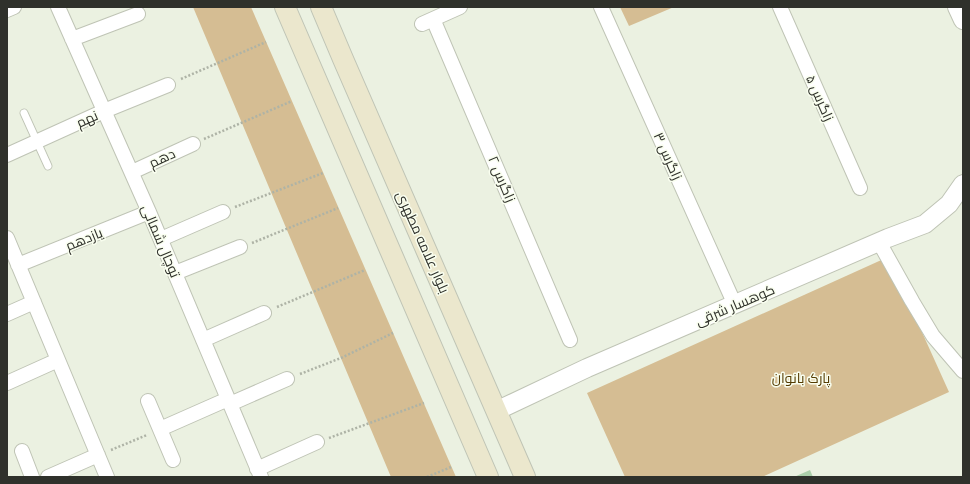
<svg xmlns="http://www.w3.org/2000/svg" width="970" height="484" font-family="'Exo 2',Cairo,sans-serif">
<rect width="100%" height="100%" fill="#ebf1e1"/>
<path fill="#d5bd93" d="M193,7H251L456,477H391Z
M620,7H674L629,26Z
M888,257L949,392L762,477H625L587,393Z"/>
<path fill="#acd0ab" d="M810,470L813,477H794Z"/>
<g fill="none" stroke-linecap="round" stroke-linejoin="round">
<g stroke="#bfc4b5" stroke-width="9">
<path id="service" d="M24,113L48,166"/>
</g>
<g stroke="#bfc4b5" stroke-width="16">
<path id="minor" d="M58,7L149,212L261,477
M601,7L735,305
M780,7L860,188
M7,10L14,7
M433,19L570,340
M422,24L460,7
M72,39L138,14
M7,155L104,111L168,85
M132,172L193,144
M7,238L107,477
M161,239L223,212
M879,242L912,301L933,336L963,371
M18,265L149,212
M175,273L240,247
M7,314L34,302
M203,340L264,313
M7,383L58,360
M148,401L173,460
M230,404L287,379
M160,429L228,399
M22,451L32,477
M257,469L317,442
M48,477L98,455"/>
</g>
<g stroke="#bfc4b5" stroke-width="20">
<path id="tertiary" d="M957,7L963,20
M496,411L587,368L888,238L925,224L949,204L963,184"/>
</g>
<g stroke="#bfc4b5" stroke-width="22">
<path id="secondary" d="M285,7L488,477
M321,7L343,59L525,477"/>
</g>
<path stroke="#aeb3a6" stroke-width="2.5" stroke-dasharray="2 2" stroke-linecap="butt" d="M181,79L266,42
M204,139L292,101
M235,207L323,173
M252,243L338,208
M277,307L365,270
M300,374L341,358L393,333
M329,438L424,403
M111,450L147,435
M427,477L451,467"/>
<use href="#service" stroke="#fff" stroke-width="7"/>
<use href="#minor" stroke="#fff" stroke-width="14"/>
<use href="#tertiary" stroke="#fff" stroke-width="18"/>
<use href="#secondary" stroke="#ebe7cd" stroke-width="20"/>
</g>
<g text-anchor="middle" stroke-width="3" stroke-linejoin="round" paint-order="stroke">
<g font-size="14" fill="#2f312b" stroke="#f9feef">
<text transform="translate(820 98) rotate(66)" y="5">زاگرس ۵</text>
<text transform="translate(87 119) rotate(-24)" y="5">نهم</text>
<text transform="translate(668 156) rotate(66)" y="5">زاگرس ۳</text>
<text transform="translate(162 158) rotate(-25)" y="5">دهم</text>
<text transform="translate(502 179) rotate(67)" y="5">زاگرس ۲</text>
<text transform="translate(84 239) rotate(-22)" y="5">یازدهم</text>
<text transform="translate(161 241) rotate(67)" y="5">توچال شمالی</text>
<text transform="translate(423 242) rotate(66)" y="5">بلوار علامه مطهری</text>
<text transform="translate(735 305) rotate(-23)" y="5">کوهسار شرقی</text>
</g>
<g font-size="14" fill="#543b01" stroke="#f9feef">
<text x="801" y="383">پارک بانوان</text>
</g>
</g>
<rect width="970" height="484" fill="none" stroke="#2f312b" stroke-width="16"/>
</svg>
